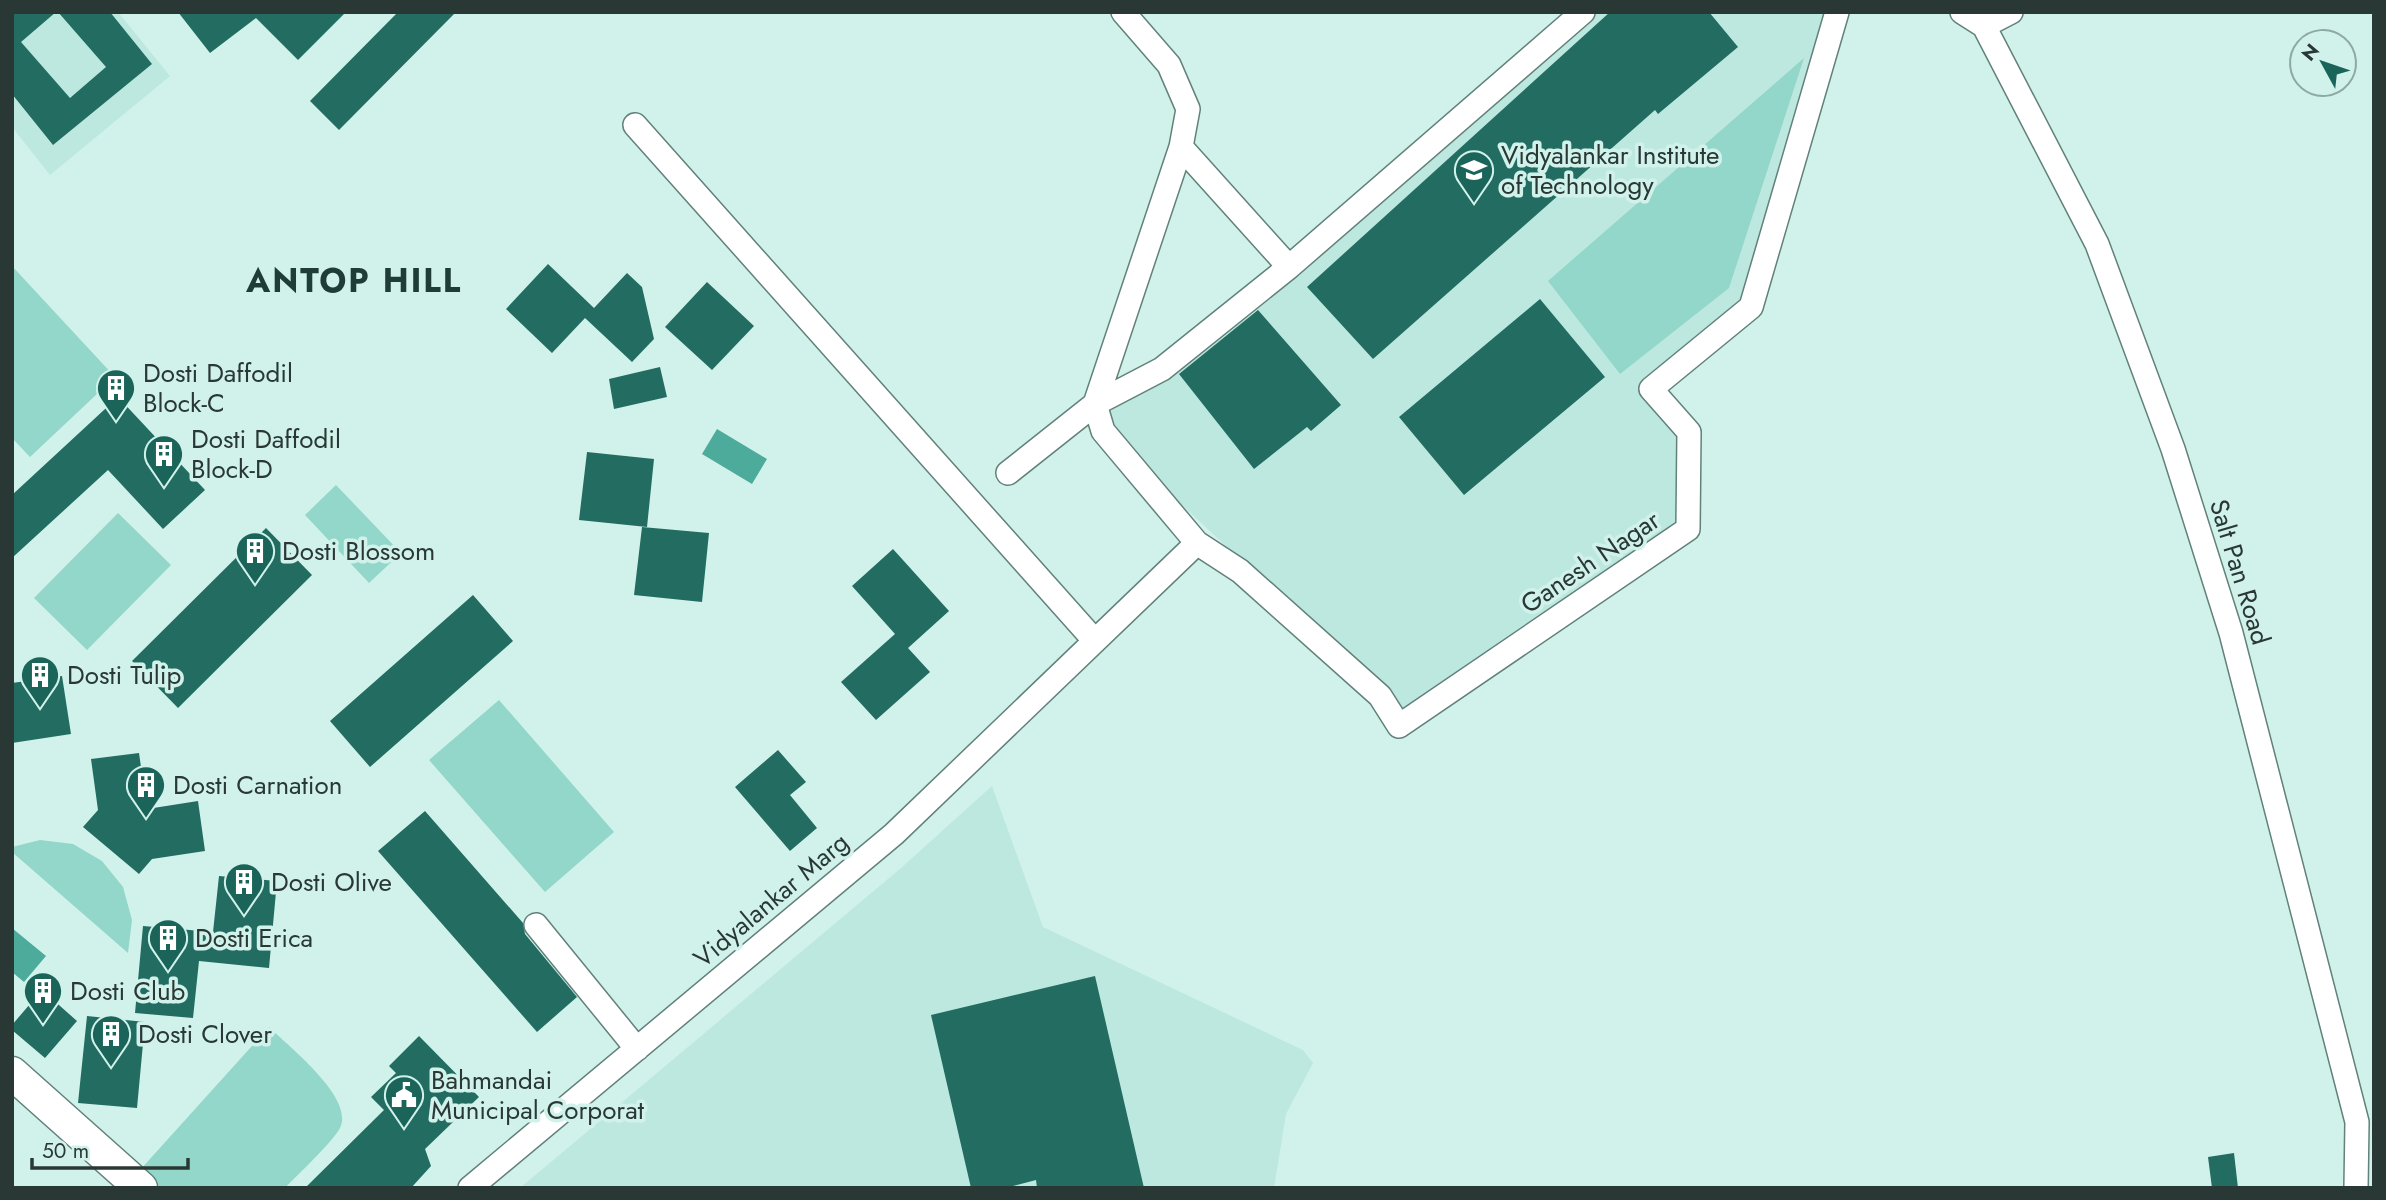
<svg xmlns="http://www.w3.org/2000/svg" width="2386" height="1200" font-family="Jost,sans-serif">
<rect width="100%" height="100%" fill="#d0f2eb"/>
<path fill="#bde8df" d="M12,12H118L170,76L50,175L12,127Z
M1564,12H1837L1751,307L1651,388L1689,432L1688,529L1539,614L1401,710L1103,431L1097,419Z
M992,786L1043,927L1303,1050L1313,1063L1286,1114L1274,1188H520L901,868Z"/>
<path fill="#93d6ca" d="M1804,58L1729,288L1620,374L1548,281Z
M12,266L115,377L30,457L12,438Z
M336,485L401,553L369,583L305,515Z
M118,513L171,565L87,650L34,598Z
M499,700L614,832L545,892L429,760Z
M40,840L73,844L102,861L123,887L132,920L128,953L12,852V847Z
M269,1027C289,1047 355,1098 340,1128C332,1143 299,1173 285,1188H161L140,1170Z"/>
<path fill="#4dab9c" d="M717,429L767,459L752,484L702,454Z
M12,928L46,956L24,982L12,972Z"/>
<path fill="#226c61" d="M12,12H56L21,42L70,98L106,67L58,12H110L152,64L53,145L12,94Z
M178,12H346L298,60L256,18L210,53Z
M398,12H456L339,130L310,101Z
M1610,12H1709L1738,47L1658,114L1655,110L1373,359L1307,287Z
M548,264L594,308L627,273L642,287L654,339L632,362L585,318L552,353L506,309Z
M707,282L754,326L712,370L665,327Z
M1540,299L1605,377L1464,495L1399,417Z
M1258,310L1341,405L1311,431L1307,427L1254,469L1179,374Z
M660,367L667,397L614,409L609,379Z
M118,397L205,490L163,529L108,470L12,558V495Z
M587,452L654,459L647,527L579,520Z
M642,527L709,533L702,602L634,595Z
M266,528L312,575L178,708L132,661Z
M893,549L949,611L908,648L930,672L876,720L841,682L895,634L852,586Z
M473,595L513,641L370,767L330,721Z
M62,676L71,734L12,743V683Z
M778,750L806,782L790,795L817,828L790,851L735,787Z
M139,753L147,809L198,801L205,851L152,859L139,874L83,827L98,810L91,759Z
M425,811L523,923L525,934L577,997L537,1032L378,851Z
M219,876L277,881L269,968L199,961L193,1018L135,1013L143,926L213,932Z
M1095,976L1144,1188H1037L1036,1180L1005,1188H971L931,1015Z
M42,990L77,1021L45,1058L12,1030V1025Z
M87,1016L145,1022L137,1108L78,1103Z
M419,1036L479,1097L425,1149L431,1166L411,1188H305L384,1110L371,1097L396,1073L389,1066Z
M2234,1153L2238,1188H2212L2208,1157Z"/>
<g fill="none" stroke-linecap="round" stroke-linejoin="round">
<g stroke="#62817b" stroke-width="26">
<path id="street" d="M1123,12L1169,65L1188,109L1181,147L1095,404L1103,431L1197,543L1240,571L1380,696L1399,726L1688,529L1689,432L1651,389L1751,307L1837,12
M1962,12L1984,26L2097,244L2173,449L2231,633L2357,1122L2356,1188
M1984,26L2011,12
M635,125L1095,641
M1181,147L1289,267
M1008,473L1095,404L1162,369L1289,267L1583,12
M536,925L637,1049
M470,1188L894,834L1197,543"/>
</g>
<g stroke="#62817b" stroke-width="35">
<path id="secondary" d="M12,1073L141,1188"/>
</g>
<use href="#street" stroke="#fff" stroke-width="23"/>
<use href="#secondary" stroke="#fff" stroke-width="32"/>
</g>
<defs>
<g id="university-pin" transform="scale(2.0125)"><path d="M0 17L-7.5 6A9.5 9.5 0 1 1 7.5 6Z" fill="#1b645a" stroke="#d0f2eb"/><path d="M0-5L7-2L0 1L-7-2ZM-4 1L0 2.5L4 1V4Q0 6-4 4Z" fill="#fff"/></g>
<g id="building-pin" transform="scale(2.0125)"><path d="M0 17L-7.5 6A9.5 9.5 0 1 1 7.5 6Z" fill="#1b645a" stroke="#d0f2eb"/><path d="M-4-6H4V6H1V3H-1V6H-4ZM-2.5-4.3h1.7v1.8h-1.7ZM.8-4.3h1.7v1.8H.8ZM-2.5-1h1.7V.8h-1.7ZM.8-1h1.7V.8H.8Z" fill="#fff"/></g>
<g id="civic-pin" transform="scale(2.0125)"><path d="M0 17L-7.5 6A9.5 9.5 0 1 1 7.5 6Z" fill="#1b645a" stroke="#d0f2eb"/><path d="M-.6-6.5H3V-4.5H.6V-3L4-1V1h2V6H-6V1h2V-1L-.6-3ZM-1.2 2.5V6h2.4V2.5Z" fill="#fff"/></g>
</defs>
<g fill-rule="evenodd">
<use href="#university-pin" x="1474" y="170"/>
<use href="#building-pin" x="116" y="388"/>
<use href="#building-pin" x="164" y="454"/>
<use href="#building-pin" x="255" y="551"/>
<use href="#building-pin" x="40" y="675"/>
<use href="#building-pin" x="146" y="785"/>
<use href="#building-pin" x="244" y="882"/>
<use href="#building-pin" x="168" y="938"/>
<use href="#building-pin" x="43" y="991"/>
<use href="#building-pin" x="111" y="1034"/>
<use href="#civic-pin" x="404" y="1095"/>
</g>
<g text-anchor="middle" stroke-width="7" stroke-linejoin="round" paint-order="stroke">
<g font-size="26" fill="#2a3835" stroke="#d0f2eb" text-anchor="start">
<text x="1501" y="164">Vidyalankar Institute<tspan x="1501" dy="30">of Technology</tspan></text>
<text x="143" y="382">Dosti Daffodil<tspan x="143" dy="30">Block-C</tspan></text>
<text x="191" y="448">Dosti Daffodil<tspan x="191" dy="30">Block-D</tspan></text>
<text x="282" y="560">Dosti Blossom</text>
<text x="67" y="684">Dosti Tulip</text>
<text x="173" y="794">Dosti Carnation</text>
<text x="271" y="891">Dosti Olive</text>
<text x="195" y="947">Dosti Erica</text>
<text x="70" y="1000">Dosti Club</text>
<text x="138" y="1043">Dosti Clover</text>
<text x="431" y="1089">Bahmandai<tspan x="431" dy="30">Municipal Corporat</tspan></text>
</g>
<g font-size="26" fill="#2a3835" stroke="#d0f2eb">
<text transform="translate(1590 562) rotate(-34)" y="9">Ganesh Nagar</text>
<text transform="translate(2240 572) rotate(73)" y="9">Salt Pan Road</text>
<text transform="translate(771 900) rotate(-40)" y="9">Vidyalankar Marg</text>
</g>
<g font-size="33" font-weight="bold" letter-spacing="2" fill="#1f3c37" stroke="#d0f2eb">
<text x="354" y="292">ANTOP HILL</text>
</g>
</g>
<rect width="2386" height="1200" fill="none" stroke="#2a3835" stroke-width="28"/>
<g transform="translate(2323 63) rotate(310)"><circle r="33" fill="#d0f2eb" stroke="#8ea8a2" stroke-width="2"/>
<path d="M0-5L12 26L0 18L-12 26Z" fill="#1b645a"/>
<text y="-10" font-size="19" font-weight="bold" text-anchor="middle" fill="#2a3835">N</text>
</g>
<path d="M32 1158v10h156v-10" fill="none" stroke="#2a3835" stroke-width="3.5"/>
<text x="42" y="1158" font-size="21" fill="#2a3835" stroke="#d0f2eb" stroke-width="5" paint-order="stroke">50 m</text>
</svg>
